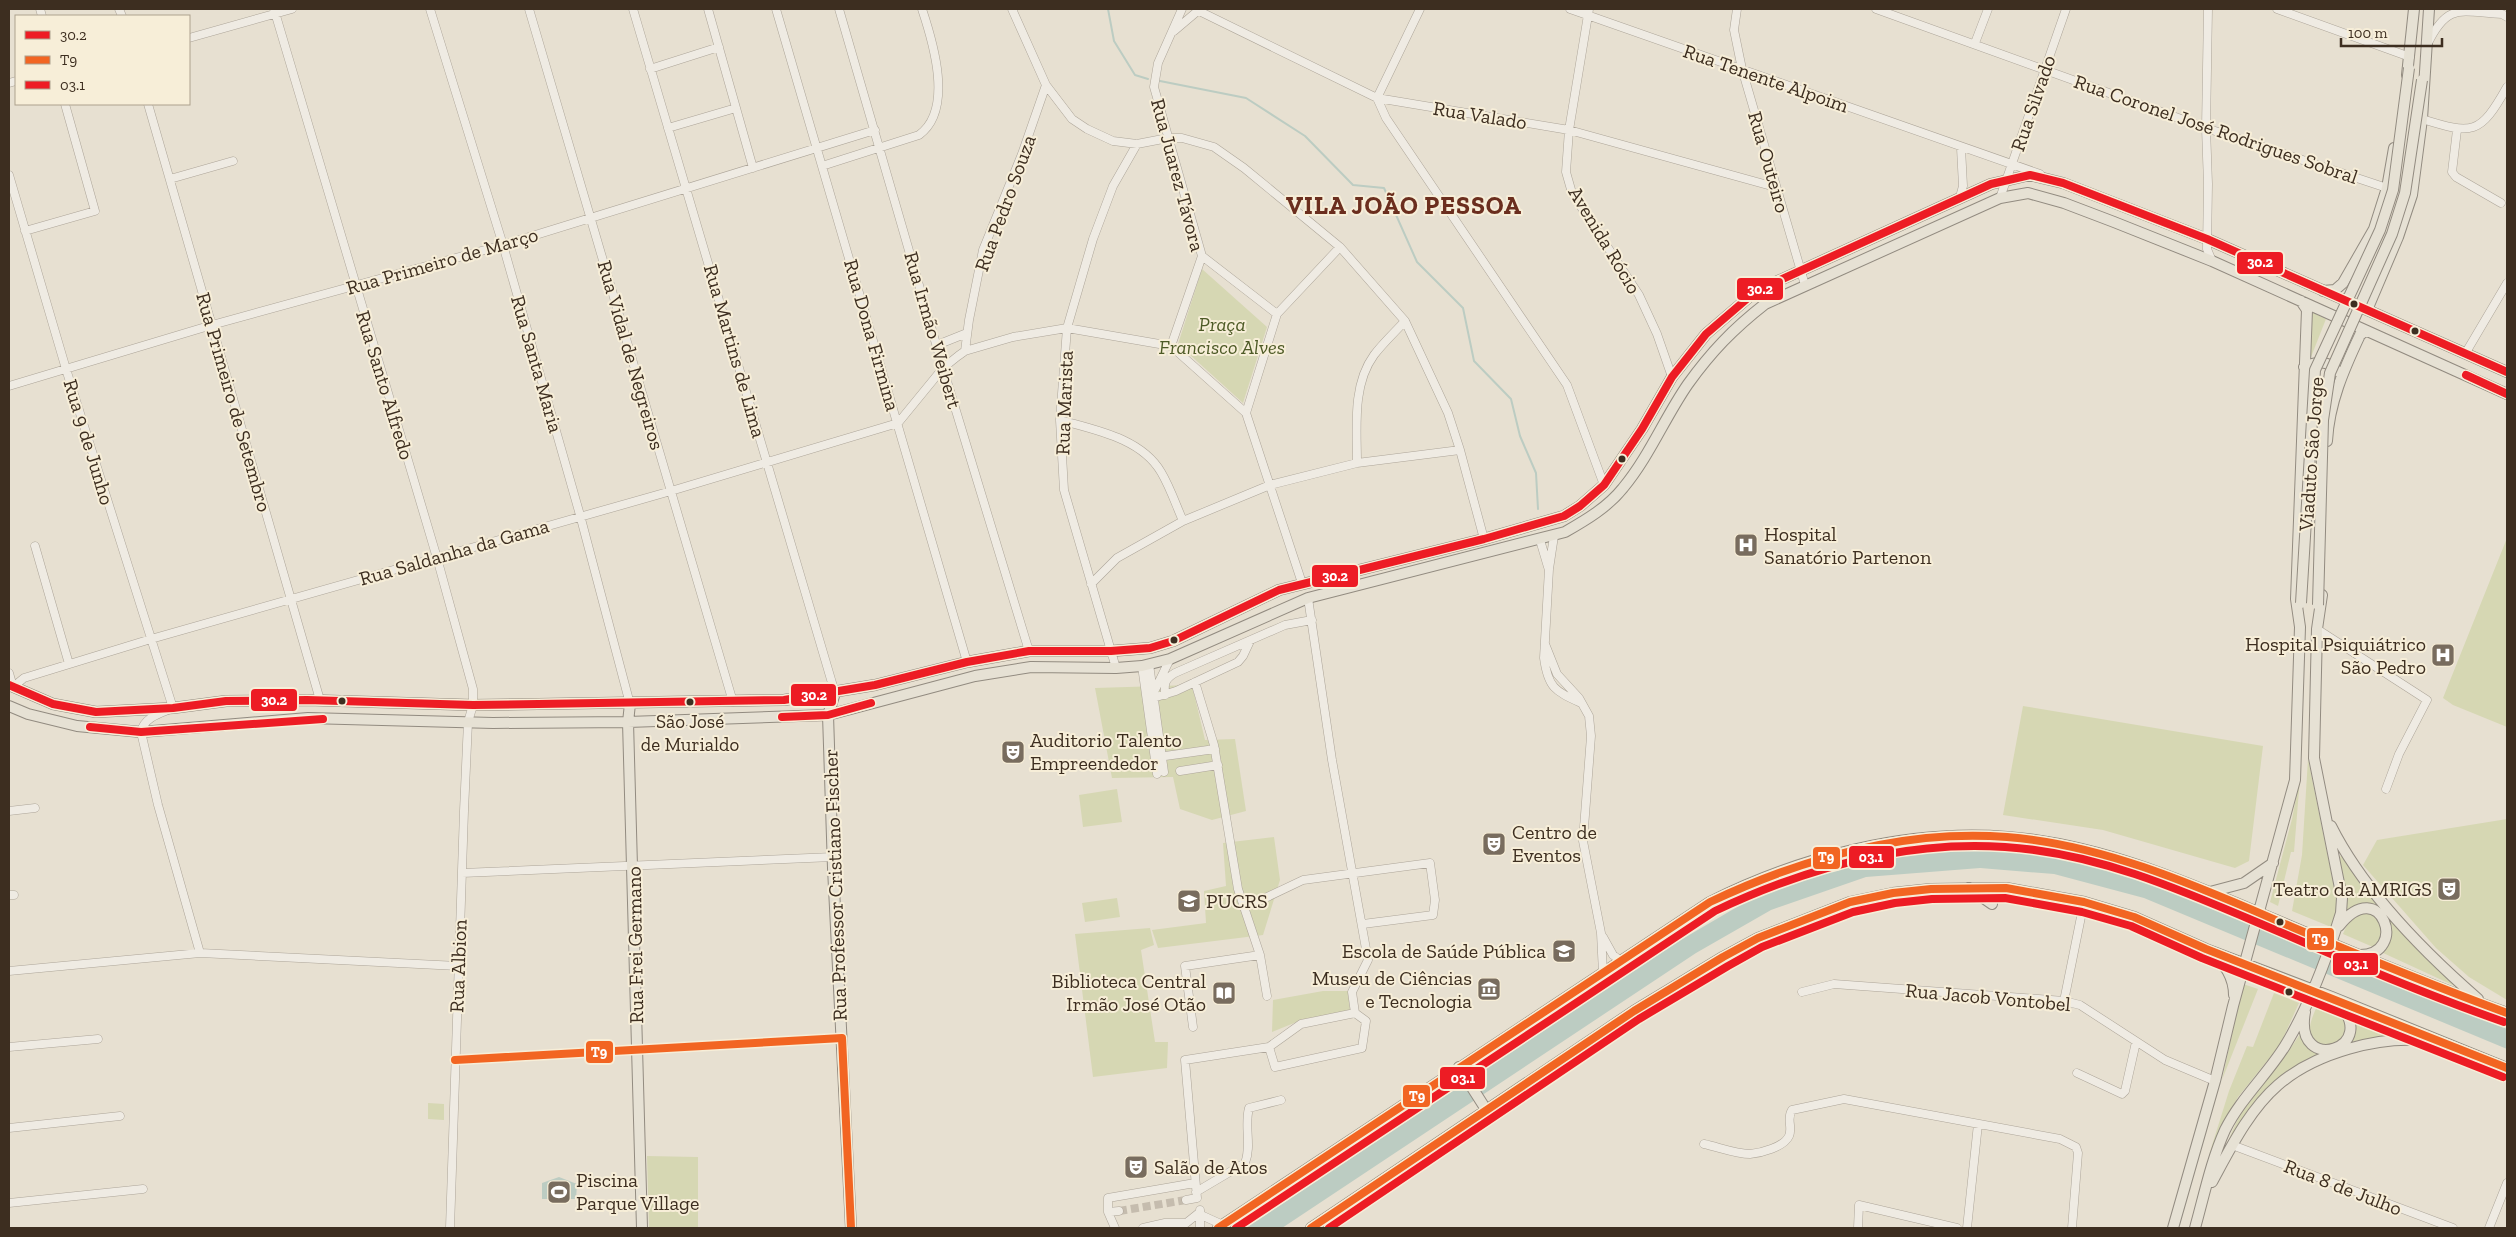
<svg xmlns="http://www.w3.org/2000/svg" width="2516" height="1237" font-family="'Zilla Slab',serif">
<rect width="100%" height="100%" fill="#e7e0d1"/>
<path fill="#d6d7b3" d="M1202,269L1267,327L1243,403L1178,344Z
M2311,312L2326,319L2311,357Z
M2507,538V727L2453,705L2443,698Z
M1192,685L1205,740L1235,739L1246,811L1212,820L1180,809L1173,777L1112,778L1095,688Z
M2023,706L2263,746L2249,861L2235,868L2103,830L2003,815Z
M2308,759L2336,897V913L2331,927L2292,911L2302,855Z
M2300,778L2294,852H2291L2278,906L2270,902L2292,819Z
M1117,789L1122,822L1083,827L1079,795Z
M2507,819V1000L2469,977L2436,948L2363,865L2377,840Z
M1274,837L1280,880L1263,935L1158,948L1152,930L1206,923L1204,891L1226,886L1223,843Z
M2342,856L2425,956L2457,987L2381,952C2405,923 2377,890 2346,911L2337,857Z
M1117,898L1120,917L1085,922L1082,903Z
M2362,912L2373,914L2382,923L2381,940L2373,947L2343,934L2348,922Z
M1150,928L1154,945L1141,950L1155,1042H1168L1167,1068L1093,1077L1075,934Z
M2243,984L2258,989L2222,1080Z
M1323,991H1348L1350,1011L1299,1021L1272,1032L1273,1000Z
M2274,993L2299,1003L2280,1045L2238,1097L2222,1126L2209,1155L2229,1091L2247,1046L2253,1047Z
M2318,1004L2343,1015L2347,1027L2344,1038L2329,1047C2302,1039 2309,1024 2318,1004Z
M2354,1019L2403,1034L2311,1065L2277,1087L2219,1165C2227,1144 2235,1121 2248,1102C2265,1078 2285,1058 2300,1034L2306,1045L2320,1055L2345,1050L2355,1035Z
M428,1103L444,1104V1120L428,1119Z
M647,1156L698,1157V1228H649Z"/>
<path fill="#bcccc2" d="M1981,848L2057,856L2150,881L2507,1029V1049L2144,898L2054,874L1980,868L1866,877L1771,910L1696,953L1282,1228H1246L1679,941L1761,893L1861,859Z
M559,1177L577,1184L576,1199H542V1183Z"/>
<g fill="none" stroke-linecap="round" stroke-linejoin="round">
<path stroke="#bcccc2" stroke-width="2" d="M1108,9L1114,41L1135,75L1148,79
M1160,81L1246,98L1305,136L1353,185L1384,188L1417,262L1463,308L1474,361L1511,399L1520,436L1536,473L1538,509"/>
<path stroke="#c5bcae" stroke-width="8" stroke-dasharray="8 4" stroke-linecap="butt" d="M1119,1211L1186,1200"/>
<g stroke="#ada599" stroke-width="9">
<path id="minor" d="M40,9L42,16
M119,9L122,16
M274,9L437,558L473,689V705L468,722L464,811L450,1228
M430,9L503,245L580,515L630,704
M529,9L733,702
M633,9L835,693
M708,9L753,168
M776,9L967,662
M839,9L943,368L1029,651
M1012,9L1046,85L1072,119L1087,129L1113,141L1137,144L1168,138H1182L1214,147L1244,168L1340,247L1405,321L1448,413L1460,450L1484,539
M1420,9L1377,98L1386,118L1567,385L1604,485
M1570,9L2040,174
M1589,9L1569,130L1566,172L1572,193L1639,295L1657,334L1672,377
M1737,9L1734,30L1742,69L1805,285
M1876,9L2206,128L2387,188
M2208,9L2206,128L2208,184L2207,249L2212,261
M2277,9L2410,57
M1197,10L1377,98L1569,130L1775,187
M1174,31L1200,9
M189,38L292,9
M1975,43L1988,9
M2428,43C2448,2 2461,12 2502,14L2507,17
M650,69L719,47
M9,83L16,81
M148,104L320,700
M2422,119C2473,135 2480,135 2507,87
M668,128L736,108
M2457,130L2452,172L2456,177L2501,203
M822,166L919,135C954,110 933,42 922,9
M9,175L66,369L173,708C161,713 144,717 141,732L158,805L200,953
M170,179L233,161
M1960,197L1963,186L1961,148
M2000,198L2066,9
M25,231L95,211L65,104
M1202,256L1277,314
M937,345L967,333
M1171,346L1202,256L1154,87L1158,63L1182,9
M965,351L969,320L983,250L1022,154L1046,85
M2465,354L2507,283
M9,386L212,325L503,245L875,130
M1246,413L1277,314L1340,247
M1246,413L1302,583
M1060,420C1095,430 1141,438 1161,472C1170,487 1176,505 1183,521
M1357,463C1357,428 1352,385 1374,355C1383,343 1395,332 1405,321
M1554,536L1549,569L1544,658C1548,688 1555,691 1581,703
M1540,540L1548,567
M35,546L69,664
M1091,584L1117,558L1183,521L1270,485L1357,463L1460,450
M1308,598L1332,760L1368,960L1352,992L1355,1013L1301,1024L1269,1047L1275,1067L1362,1048L1366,1021L1355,1013
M2317,629L2427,700L2399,754L2386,789
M1545,644L1557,674L1579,698L1589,716L1591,736L1583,841L1601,933L1603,973
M1149,664L1164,772
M1142,666L1157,774
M1116,668L1064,490L1060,420L1067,328L1093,239L1113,186L1137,144
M9,673L13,687L24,678L151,639L671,491L898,423L943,368L958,356L965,351L1013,337L1067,328L1171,346L1246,413
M1195,682L1214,745L1238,889L1260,955L1267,996
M1153,694L1170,659
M1165,695C1164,683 1165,679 1175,673L1285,625L1312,620
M1153,698L1176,691L1238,662L1243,656L1250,641
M1158,757L1215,749
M1180,771L1218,765
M9,811L35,808
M462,873L833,857
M9,895H14
M1244,908L1303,880L1430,863L1435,900L1433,915L1363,924
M1603,937L1613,955L1621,961
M9,971L200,953L458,966
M1802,992L1834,984L2064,1001L2080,1005L2165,1060L2215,1081
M2064,1001L2084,902
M1193,1027L1185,966L1260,955
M9,1047L98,1039
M455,1060L842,1038
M2077,1073L2122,1094L2125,1091L2136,1042
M9,1128L120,1116
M1704,1144C1718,1147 1736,1154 1750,1154C1761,1153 1784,1147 1789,1136C1793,1127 1786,1119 1792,1110L1844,1099L2060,1139L2076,1147L2078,1153L2072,1228
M2232,1145L2453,1228
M1196,1192L1245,1163C1252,1146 1244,1126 1249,1108L1281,1100
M1197,1198L1185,1060L1269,1047
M1186,1200L1197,1198
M9,1203L143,1189
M1200,1210V1228
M1108,1212L1119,1211
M1201,1215L1223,1225
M1115,1228L1108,1212V1198L1195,1183
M1143,1228L1165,1223H1186
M1180,1228L1200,1212
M1858,1228L1859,1205L1957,1228
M1967,1228L1978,1124
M2489,1228L2507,1183"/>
</g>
<g stroke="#928b80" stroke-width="12">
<path id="major" d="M2407,75L2414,9
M2323,291L2335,290L2343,283L2374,229L2387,188L2394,148
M2367,310L2398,237L2412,195L2422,119L2429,9
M2304,367C2317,361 2328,360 2337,371
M2327,441C2329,403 2344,369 2360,335L2365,331
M9,685L53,704L96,712L173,708L226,701L307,700L473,705L784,700L875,685L967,662L1029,651H1111L1150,648L1173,641L1279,590L1484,539L1564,516L1580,506L1604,485L1642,429L1672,377L1706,334L1756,291L1991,184L2030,175L2063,183L2207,239L2507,372
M835,693L828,715L833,868L851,1228
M630,704L628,722L642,1228
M9,706L28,714L77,726L141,732L308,718L493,723L628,722L828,715L975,676L1031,667L1116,668L1142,666L1170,659L1308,598L1565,532C1586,520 1608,507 1623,488C1649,457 1665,417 1688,384C1711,352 1733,329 1765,304L2000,198L2028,193L2064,203L2114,222L2212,261L2507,394
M2331,826C2363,890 2424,952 2478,999
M1969,888L1992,904
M2210,892L2244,883L2273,863
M2339,926C2381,873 2410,956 2359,955
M2212,954C2225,963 2234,978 2234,995
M2305,1012C2293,1077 2385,1048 2336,1001
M1459,1067L1487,1111
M2212,1182C2230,1149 2249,1110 2278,1085C2315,1053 2380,1035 2428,1041
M1218,1228L1710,902C1799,857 1907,829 2007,837C2101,844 2191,884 2276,920C2353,953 2429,985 2507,1013
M1311,1228L1634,1011L1723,957L1758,938L1850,902L1893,893L1931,889L2006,888L2084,902L2134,917L2206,949L2332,997L2507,1068
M2173,1228L2215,1081L2233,1006L2295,780L2300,627L2296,599L2307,310L2301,301
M2195,1228C2204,1196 2211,1161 2225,1130C2241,1098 2267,1075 2285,1046C2308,1008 2328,955 2341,913L2342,898L2314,758L2317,629L2322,595"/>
</g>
<use href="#minor" stroke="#efebe3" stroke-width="8"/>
<use href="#major" stroke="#e6e1d4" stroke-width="10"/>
<g stroke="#928b80" stroke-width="12" stroke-linecap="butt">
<path id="major-bridge" d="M2301,603L2315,370L2380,230L2393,190L2409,68
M2318,605L2323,420L2330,373L2392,234L2405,193L2422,80"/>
</g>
<use href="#major-bridge" stroke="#e6e1d4" stroke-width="10"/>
<g stroke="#f7eed8" stroke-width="11">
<path id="bus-1" d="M2466,375L2507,394
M9,685L53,704L96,712L173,708L226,701L307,700L473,705L784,700L875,685L967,662L1029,651H1111L1150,648L1173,641L1279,590L1484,539L1564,516L1580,506L1604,485L1642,429L1672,377L1706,334L1756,291L1991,184L2030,175L2063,183L2207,239L2507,372
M782,717L828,715L871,703
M90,727L141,732L323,719"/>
</g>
<g stroke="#f7eed8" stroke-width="11">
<path id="bus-2" d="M455,1060L842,1038L851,1228
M1218,1228L1710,902C1803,858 1904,829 2007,837C2107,845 2201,888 2292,927C2363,957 2434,986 2507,1013
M1311,1228L1634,1011L1723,957L1758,938L1850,902L1893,893L1931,889L2006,888L2084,902L2134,917L2206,949L2507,1068"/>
</g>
<g stroke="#f7eed8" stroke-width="11">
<path id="bus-3" d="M1236,1228L1715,911C1806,868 1903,840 2005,847C2104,853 2197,897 2287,935C2358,966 2430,996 2504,1022
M1329,1228L1639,1019L1728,966L1762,947L1853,912L1895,903L1932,899L2005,898L2082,912L2131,926L2202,958L2503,1077"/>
</g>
<use href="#bus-1" stroke="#ed1c24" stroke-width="8"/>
<use href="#bus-2" stroke="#f26522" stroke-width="8"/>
<use href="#bus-3" stroke="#ed1c24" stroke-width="8"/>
</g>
<defs>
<g id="hospital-square" transform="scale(1.25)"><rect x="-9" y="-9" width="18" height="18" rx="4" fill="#786c5e" stroke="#f7eed8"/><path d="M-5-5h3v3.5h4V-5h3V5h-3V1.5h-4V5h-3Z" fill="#fff"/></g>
<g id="theatre-square" transform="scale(1.25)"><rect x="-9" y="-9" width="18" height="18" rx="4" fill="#786c5e" stroke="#f7eed8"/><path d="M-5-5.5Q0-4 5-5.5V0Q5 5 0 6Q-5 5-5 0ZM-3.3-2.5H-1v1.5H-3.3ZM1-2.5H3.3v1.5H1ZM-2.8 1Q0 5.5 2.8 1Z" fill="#fff"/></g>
<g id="university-square" transform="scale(1.25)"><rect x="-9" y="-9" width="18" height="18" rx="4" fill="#786c5e" stroke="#f7eed8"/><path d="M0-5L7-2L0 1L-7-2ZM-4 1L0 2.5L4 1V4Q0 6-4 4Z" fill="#fff"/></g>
<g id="museum-square" transform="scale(1.25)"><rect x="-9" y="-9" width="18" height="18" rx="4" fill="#786c5e" stroke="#f7eed8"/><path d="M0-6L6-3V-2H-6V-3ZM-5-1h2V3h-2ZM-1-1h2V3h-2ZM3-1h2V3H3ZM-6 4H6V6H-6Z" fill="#fff"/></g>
<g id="library-square" transform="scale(1.25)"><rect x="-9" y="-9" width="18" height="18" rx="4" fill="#786c5e" stroke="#f7eed8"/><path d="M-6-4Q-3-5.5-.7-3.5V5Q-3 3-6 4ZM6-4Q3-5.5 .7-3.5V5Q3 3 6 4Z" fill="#fff"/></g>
<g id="stadium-square" transform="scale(1.25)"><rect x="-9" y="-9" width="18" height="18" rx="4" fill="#786c5e" stroke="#f7eed8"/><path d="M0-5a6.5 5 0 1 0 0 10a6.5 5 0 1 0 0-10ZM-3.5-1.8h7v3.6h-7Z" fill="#fff"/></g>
</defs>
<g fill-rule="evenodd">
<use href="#hospital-square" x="1746" y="545"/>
<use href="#hospital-square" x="2443" y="655"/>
<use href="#theatre-square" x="1013" y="752"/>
<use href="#theatre-square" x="1494" y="844"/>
<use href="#theatre-square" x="2449" y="889"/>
<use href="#university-square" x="1189" y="901"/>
<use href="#university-square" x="1564" y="951"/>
<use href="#museum-square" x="1489" y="989"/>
<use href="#library-square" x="1224" y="993"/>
<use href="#theatre-square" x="1136" y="1167"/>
<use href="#stadium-square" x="559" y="1192"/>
</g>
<g fill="#3d2e20" stroke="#f7eed8" stroke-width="2">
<circle cx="2354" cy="304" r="4.5"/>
<circle cx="2415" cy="331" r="4.5"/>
<circle cx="1622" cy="459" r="4.5"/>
<circle cx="1174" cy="640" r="4.5"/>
<circle cx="342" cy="701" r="4.5"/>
<circle cx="690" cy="702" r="4.5"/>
<circle cx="2280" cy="922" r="4.5"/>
<circle cx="2289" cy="992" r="4.5"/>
</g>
<g text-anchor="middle" stroke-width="4" stroke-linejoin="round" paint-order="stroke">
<g font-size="19" fill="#3d2e20" stroke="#f7eed8">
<text x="690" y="728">São José<tspan x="690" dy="23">de Murialdo</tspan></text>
</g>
<g font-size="20" fill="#3d2e20" stroke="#f7eed8">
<text transform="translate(1766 78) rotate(19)" y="7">Rua Tenente Alpoim</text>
<text transform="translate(2033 103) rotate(-71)" y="7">Rua Silvado</text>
<text transform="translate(1480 115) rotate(9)" y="7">Rua Valado</text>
<text transform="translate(2216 129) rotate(19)" y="7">Rua Coronel José Rodrigues Sobral</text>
<text transform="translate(1769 162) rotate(74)" y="7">Rua Outeiro</text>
<text transform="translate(1178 175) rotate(75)" y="7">Rua Juarez Távora</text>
<text transform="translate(1005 203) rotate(-70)" y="7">Rua Pedro Souza</text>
<text transform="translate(1605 240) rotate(59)" y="7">Avenida Rócio</text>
<text transform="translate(442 261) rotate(-16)" y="7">Rua Primeiro de Março</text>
<text transform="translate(933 330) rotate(74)" y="7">Rua Irmão Weibert</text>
<text transform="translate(872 335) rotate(74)" y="7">Rua Dona Firmina</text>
<text transform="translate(735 351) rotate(74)" y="7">Rua Martins de Lima</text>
<text transform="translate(631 355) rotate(74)" y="7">Rua Vidal de Negreiros</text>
<text transform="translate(537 364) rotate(74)" y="7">Rua Santa Maria</text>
<text transform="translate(385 385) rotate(73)" y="7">Rua Santo Alfredo</text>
<text transform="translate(234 402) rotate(74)" y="7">Rua Primeiro de Setembro</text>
<text transform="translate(1064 403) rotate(-88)" y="7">Rua Marista</text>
<text transform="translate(89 442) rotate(73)" y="7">Rua 9 de Junho</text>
<text transform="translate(2311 454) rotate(-86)" y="7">Viaduto São Jorge</text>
<text transform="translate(454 552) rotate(-16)" y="7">Rua Saldanha da Gama</text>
<text transform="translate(835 885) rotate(-92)" y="7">Rua Professor Cristiano Fischer</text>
<text transform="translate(635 945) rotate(-91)" y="7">Rua Frei Germano</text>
<text transform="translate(458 966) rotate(-88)" y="7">Rua Albion</text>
<text transform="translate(1988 997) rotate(5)" y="7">Rua Jacob Vontobel</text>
<text transform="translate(2343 1187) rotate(21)" y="7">Rua 8 de Julho</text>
</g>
<g font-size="20" font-style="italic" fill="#4d5a26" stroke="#f7eed8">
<text x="1222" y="331">Praça<tspan x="1222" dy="23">Francisco Alves</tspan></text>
</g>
<g font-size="20" fill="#3d2e20" stroke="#f7eed8" text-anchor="start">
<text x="1764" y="541">Hospital<tspan x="1764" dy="23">Sanatório Partenon</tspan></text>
<text x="2426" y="651" text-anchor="end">Hospital Psiquiátrico<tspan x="2426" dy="23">São Pedro</tspan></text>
<text x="1030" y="747">Auditorio Talento<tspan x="1030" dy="23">Empreendedor</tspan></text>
<text x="1512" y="839">Centro de<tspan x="1512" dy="23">Eventos</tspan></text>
<text x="2432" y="896" text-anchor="end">Teatro da AMRIGS</text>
<text x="1206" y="908">PUCRS</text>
<text x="1546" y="958" text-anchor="end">Escola de Saúde Pública</text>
<text x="1472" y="985" text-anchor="end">Museu de Ciências<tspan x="1472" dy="23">e Tecnologia</tspan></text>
<text x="1206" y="988" text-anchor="end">Biblioteca Central<tspan x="1206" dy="23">Irmão José Otão</tspan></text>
<text x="1154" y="1174">Salão de Atos</text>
<text x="576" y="1187">Piscina<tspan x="576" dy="23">Parque Village</tspan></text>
</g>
<g font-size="25" font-weight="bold" letter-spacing="1" fill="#6b2e1e" stroke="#f7eed8">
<text x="1404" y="214">VILA JOÃO PESSOA</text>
</g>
</g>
<g stroke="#f7eed8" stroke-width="2">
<rect x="2236" y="251" width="48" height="24" rx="5" fill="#ed1c24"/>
<rect x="1736" y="277" width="48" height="24" rx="5" fill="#ed1c24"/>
<rect x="1311" y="564" width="48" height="24" rx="5" fill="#ed1c24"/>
<rect x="790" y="683" width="47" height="24" rx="5" fill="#ed1c24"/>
<rect x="250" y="688" width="48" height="24" rx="5" fill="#ed1c24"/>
<rect x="1848" y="845" width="47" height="24" rx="5" fill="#ed1c24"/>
<rect x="1812" y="846" width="29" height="24" rx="5" fill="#f26522"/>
<rect x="2306" y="927" width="29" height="24" rx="5" fill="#f26522"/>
<rect x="2332" y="952" width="47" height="24" rx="5" fill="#ed1c24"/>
<rect x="585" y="1040" width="29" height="24" rx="5" fill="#f26522"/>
<rect x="1439" y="1066" width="47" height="24" rx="5" fill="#ed1c24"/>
<rect x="1402" y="1084" width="29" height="24" rx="5" fill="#f26522"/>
</g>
<g font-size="14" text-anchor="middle" font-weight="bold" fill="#fff">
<text x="2260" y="267">30.2</text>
<text x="1760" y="294">30.2</text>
<text x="1335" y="581">30.2</text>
<text x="814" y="700">30.2</text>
<text x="274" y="705">30.2</text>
<text x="1871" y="862">03.1</text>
<text x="1826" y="862">T9</text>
<text x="2320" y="944">T9</text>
<text x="2356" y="969">03.1</text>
<text x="599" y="1057">T9</text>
<text x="1463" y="1083">03.1</text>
<text x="1417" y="1101">T9</text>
</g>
<rect width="2516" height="1237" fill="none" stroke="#3d2e20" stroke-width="20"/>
<rect x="15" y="15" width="175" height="90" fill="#f7eed8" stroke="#ada18e"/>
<rect x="25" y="31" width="25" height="8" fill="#ed1c24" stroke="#ada18e"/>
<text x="60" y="40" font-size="15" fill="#3d2e20">30.2</text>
<rect x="25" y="56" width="25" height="8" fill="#f26522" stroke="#ada18e"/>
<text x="60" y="65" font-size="15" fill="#3d2e20">T9</text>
<rect x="25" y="81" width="25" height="8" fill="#ed1c24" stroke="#ada18e"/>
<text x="60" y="90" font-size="15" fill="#3d2e20">03.1</text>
<path d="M2341 38v8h101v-8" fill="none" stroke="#3d2e20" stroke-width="2.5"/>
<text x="2348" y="38" font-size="15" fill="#3d2e20" stroke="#f7eed8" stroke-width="4" paint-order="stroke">100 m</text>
</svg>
